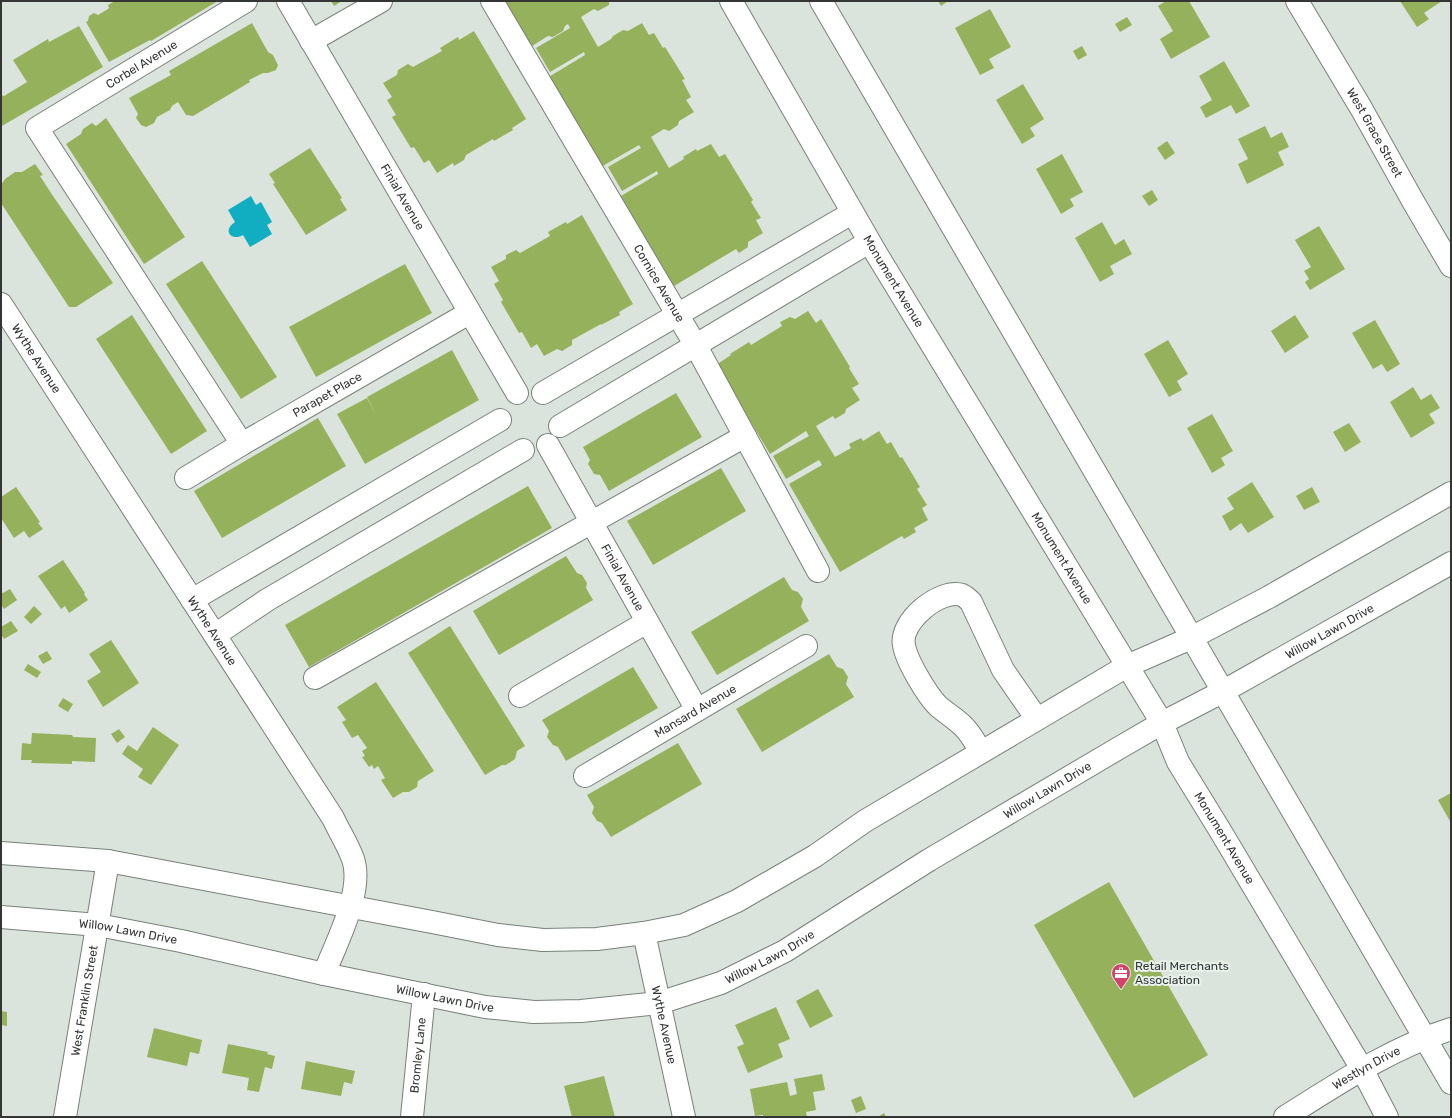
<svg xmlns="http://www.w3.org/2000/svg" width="1452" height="1118" font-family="Rubik,sans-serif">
<rect width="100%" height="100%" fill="#dbe3dd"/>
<path fill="#11adc1" d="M251,196L256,205L261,202L272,222L267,225L272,234L250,247L243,235C231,242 222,230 235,222L228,210Z"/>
<path fill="#96b15b" d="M115,1H218L151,41L150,40L109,62L86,22L88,21L89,16L94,13L98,15L108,9L109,8L108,5Z
M331,1H342L334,6Z
M505,1H609V5L598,11L594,9L581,17L598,47L611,39L613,36L623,30L628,31L642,23L649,35L654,33L663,48L665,47L685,79L682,80L691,97L686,100L694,112L679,121L678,125L669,131L664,129L651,137L669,168L684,159L683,157L696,149L697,151L711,144L719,157L725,154L753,200L751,202L761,218L756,220L763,233L748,242V247L739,253L736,249L674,286L621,196L658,174L657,171L622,191L608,167L641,148L639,145L601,167L547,78L585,55L584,52L550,72L536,48L570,28L568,24L565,26L563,31L553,37L548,36L532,46Z
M938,1H948L941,6Z
M1166,1H1189L1210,37L1171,59L1160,39L1173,31L1158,6Z
M1400,1H1442L1424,13L1429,19L1417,27Z
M990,9L1011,47L989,59L994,68L980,75L955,28Z
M1127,17L1132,25L1120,32L1115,24Z
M252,23L268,52L273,55L278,65L276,70L268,73H263L249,80L250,82L193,116L186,115L178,102L172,106L170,110L157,117L154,123L146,127L141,125L136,118L138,114L129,98L171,75L169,71Z
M79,26L103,67L2,126L1,124V95L4,96L27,82L13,60L48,39L49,42Z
M474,31L526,119L512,128L513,130L494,141L493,139L466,155L464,160L454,166L453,163L437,173L429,160L424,163L414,147L411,148L392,117L396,115L387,100L392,97L383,83L397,75L398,70L408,64L413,67L442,51L440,48L458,37L459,40Z
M1082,46L1087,55L1078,60L1073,51Z
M1224,61L1250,106L1236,114L1231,105L1206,118L1200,107L1212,100L1199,76Z
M1023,84L1044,119L1030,128L1035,136L1022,144L996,100Z
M106,118L185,237L144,264L66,144L81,134L83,129L92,123L96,126Z
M1265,126L1271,138L1282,132L1289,147L1278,152L1284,165L1247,184L1238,164L1248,159L1238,139Z
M1167,141L1175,153L1165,160L1157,148Z
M310,148L342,198L340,199L347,210L306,235L273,184L275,183L269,174Z
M1062,154L1083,192L1070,199L1074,206L1061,214L1036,169Z
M35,164L43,175L40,176L53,196L113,283L76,307H69L1,203V185L5,179L15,172H22Z
M1152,190L1158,200L1149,206L1142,196Z
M582,215L633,304L619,312L620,315L601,325V324L572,340V345L562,351L557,349L544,356L537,344L531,348L522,332L519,333L501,302L503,300L494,284L499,281L491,267L506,259V255L516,250L520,253L550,236L548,232L566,222L567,224Z
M1102,222L1115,245L1124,239L1132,254L1110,266L1114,274L1100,282L1075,238Z
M1319,226L1345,269L1310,290L1305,282L1309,279L1304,271L1311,267L1295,240Z
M202,261L277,377L241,399L166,284Z
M405,264L432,313L316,377L289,327Z
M808,311L816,323L821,319L850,367L849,368L859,384L852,388L860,400L846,409L845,413L835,419L833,416L816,426L835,457L851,448L849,444L861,438L863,441L879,431L887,444L891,442L900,458L902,457L920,487L917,489L927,505L922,508L928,520L914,528L916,532L904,539L902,536L840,572L789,484L822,465L819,460L786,479L773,456L809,436L806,431L770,454L716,365L731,355L730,354L749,342L751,345L782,326L780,322L790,317L795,319Z
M132,315L207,431L171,454L96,339Z
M1295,315L1309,337L1285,353L1271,331Z
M1375,320L1400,364L1387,372L1382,364L1373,369L1352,333Z
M1168,340L1188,374L1177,381L1182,390L1169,397L1144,354Z
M452,350L479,400L365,464L337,414L367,398L377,417L367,397Z
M1413,387L1421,400L1431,394L1440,408L1429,414L1435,423L1411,438L1390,402Z
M676,393L702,437L609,491L600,475L594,474L588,464L590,460L583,447Z
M1212,414L1233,451L1221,458L1225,465L1212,473L1187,428Z
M318,418L346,466L222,538L194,491Z
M1349,423L1361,442L1345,452L1333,432Z
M721,468L746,511L653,565L627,521Z
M1252,482L1274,517L1248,533L1241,523L1230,531L1222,516L1234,509L1227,498Z
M528,486L552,528L309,667L285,625Z
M16,487L40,522L38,523L43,529L29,538L24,531L14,538L1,518V497Z
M1312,487L1320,502L1304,510L1296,496Z
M566,556L577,573L582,575L587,583L586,588L593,600L499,655L473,611Z
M63,560L85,593L84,594L88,600L69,613L65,606L61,609L38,576Z
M784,577L792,590L798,592L803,599L801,607L809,621L717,675L691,632Z
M10,589L17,600L4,609L1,604V594Z
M34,606L42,614L31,624L24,617Z
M11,621L18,631L4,639L1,634V627Z
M450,626L525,746L517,751L515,759L506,765H502L485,775L408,653Z
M111,640L139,683L103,707L87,681L101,672L89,654Z
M47,651L52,659L43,664L38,656Z
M829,654L837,667L843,669L848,677L846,684L854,697L762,752L736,709Z
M28,664L41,672L37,678L24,670Z
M633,667L658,708L566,761L558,747L553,745L547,737L549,731L542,720Z
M376,682L434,771L418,781L417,787L409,792H403L393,798L381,780L385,778L378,766L374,769L372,765L369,767L362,757L365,756L362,751L367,748L358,735L352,738L342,722L346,720L337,707Z
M63,698L73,704L68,712L58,706Z
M153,727L179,745L151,785L138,777L143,769L122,754L128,745L137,751Z
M119,729L125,737L117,743L111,734Z
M32,733L72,735L73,737L96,738L95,762L72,761V764L31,763L32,760H21L22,743L31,744Z
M678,743L702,784L611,837L602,823L597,821L592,813L594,807L587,795Z
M1451,793V823L1438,800Z
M1109,882L1208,1055L1134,1098L1034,925Z
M818,989L833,1016L810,1028L796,1001Z
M776,1007L790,1039L778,1044L783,1057L748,1073L737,1047L744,1044L735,1025Z
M1,1011L7,1012V1026L1,1025Z
M154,1028L202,1040L199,1054L190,1052L187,1066L147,1057Z
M228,1044L268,1052L267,1054L275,1056L272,1069L265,1067L259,1092L247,1090L249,1078L222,1073Z
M306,1061L355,1071L352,1084L344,1082L341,1096L301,1089Z
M822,1074L825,1090L813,1092L816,1110L806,1112L807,1117H763V1115L755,1116L750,1089L787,1082L790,1096L797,1094L794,1079Z
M604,1076L615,1117H572L564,1086Z
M861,1096L866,1109L856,1113L851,1100Z
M884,1113L886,1117H878Z"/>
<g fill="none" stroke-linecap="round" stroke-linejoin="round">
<g stroke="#78807a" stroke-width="24">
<g id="minor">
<path id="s1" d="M288,1L517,393"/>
<path id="s2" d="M492,1L696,346L818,571"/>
<path id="s3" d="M731,1L876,253L1162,723L1178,762L1221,832L1362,1069L1387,1117"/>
<path d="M821,1L1451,1083"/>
<path id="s4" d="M1297,1L1361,108L1414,203L1451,266"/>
<path d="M311,41L381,1"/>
<path id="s5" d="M1,304L333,818C339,831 348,845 353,859C364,891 336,943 324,974"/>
<path d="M543,393L852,213"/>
<path d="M560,426L869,242"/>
<path id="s6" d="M242,444L37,128L246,1"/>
<path id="s7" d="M548,445L697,710"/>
<path id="s8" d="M186,478L242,444L469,313"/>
<path d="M192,600L500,420"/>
<path d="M215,635L267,600L523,450"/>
<path d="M315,678L745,436"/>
<path d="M520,696L647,622"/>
<path d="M981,752C976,744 971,734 964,727C956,719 946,713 938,706C927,695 906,660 904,645C899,622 940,588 962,595C966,597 968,599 971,602L1003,670L1037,719"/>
<path id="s9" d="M585,776L806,646"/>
<path id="s10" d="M644,933L684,1117"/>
<path id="s11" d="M65,1117L108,861"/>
<path id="s12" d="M412,1117L424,994"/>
<path id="s13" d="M1285,1117C1339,1083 1391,1048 1451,1029"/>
</g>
</g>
<g stroke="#78807a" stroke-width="24">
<g id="major">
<path d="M1,853L108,861L432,922L498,935L543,940L597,939L644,933L684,925L737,901L815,856L865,821L1127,666L1191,638L1269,597L1451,493"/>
<path id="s14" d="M1,917L98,925L181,941L324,974L485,1007L534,1012L581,1011L659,1003L721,983L785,951L929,860L1124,745L1162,723L1222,692L1451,563"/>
</g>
</g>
<use href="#minor" stroke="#fff" stroke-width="22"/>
<use href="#major" stroke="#fff" stroke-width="22"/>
</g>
<defs>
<g id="office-pin" transform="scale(1)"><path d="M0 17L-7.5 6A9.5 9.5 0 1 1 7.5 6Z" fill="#d34369" stroke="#e8f1ea"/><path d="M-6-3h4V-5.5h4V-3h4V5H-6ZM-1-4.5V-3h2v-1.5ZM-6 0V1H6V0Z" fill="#fff"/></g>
</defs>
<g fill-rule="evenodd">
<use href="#office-pin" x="1121" y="973"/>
</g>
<g text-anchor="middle" stroke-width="4" stroke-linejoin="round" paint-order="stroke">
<g font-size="12" fill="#333634" stroke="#e8f1ea">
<text dy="4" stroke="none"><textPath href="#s6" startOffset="499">Corbel Avenue</textPath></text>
<text dy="4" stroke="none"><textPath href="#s4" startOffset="153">West Grace Street</textPath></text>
<text dy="4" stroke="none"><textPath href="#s1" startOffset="227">Finial Avenue</textPath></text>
<text dy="4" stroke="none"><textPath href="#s3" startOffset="324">Monument Avenue</textPath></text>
<text dy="4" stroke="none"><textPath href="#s2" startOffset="328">Cornice Avenue</textPath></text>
<text dy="4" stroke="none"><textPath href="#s5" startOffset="65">Wythe Avenue</textPath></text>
<text dy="4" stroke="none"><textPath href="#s8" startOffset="164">Parapet Place</textPath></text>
<text dy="4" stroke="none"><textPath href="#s3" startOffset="648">Monument Avenue</textPath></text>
<text dy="4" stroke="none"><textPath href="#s7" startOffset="152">Finial Avenue</textPath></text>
<text dy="4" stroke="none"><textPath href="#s5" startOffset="389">Wythe Avenue</textPath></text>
<text dy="4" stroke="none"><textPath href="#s14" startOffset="1436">Willow Lawn Drive</textPath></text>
<text dy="4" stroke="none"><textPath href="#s9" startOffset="128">Mansard Avenue</textPath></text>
<text dy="4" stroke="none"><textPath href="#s14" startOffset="1112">Willow Lawn Drive</textPath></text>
<text dy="4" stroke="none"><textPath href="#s3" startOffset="972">Monument Avenue</textPath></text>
<text dy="4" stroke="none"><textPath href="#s14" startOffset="128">Willow Lawn Drive</textPath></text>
<text dy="4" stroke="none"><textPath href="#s14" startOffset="788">Willow Lawn Drive</textPath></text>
<text dy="4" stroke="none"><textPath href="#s14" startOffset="452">Willow Lawn Drive</textPath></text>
<text dy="4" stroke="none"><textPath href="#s11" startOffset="118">West Franklin Street</textPath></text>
<text dy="4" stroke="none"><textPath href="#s10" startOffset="94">Wythe Avenue</textPath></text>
<text dy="4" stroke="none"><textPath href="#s12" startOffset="62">Bromley Lane</textPath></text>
<text dy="4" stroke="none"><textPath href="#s13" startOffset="95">Westlyn Drive</textPath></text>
</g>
<g font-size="12" fill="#333634" stroke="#e8f1ea" text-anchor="start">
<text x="1135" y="970">Retail Merchants<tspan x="1135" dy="14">Association</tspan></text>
</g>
</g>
<rect width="1452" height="1118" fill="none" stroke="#333634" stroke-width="4"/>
</svg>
